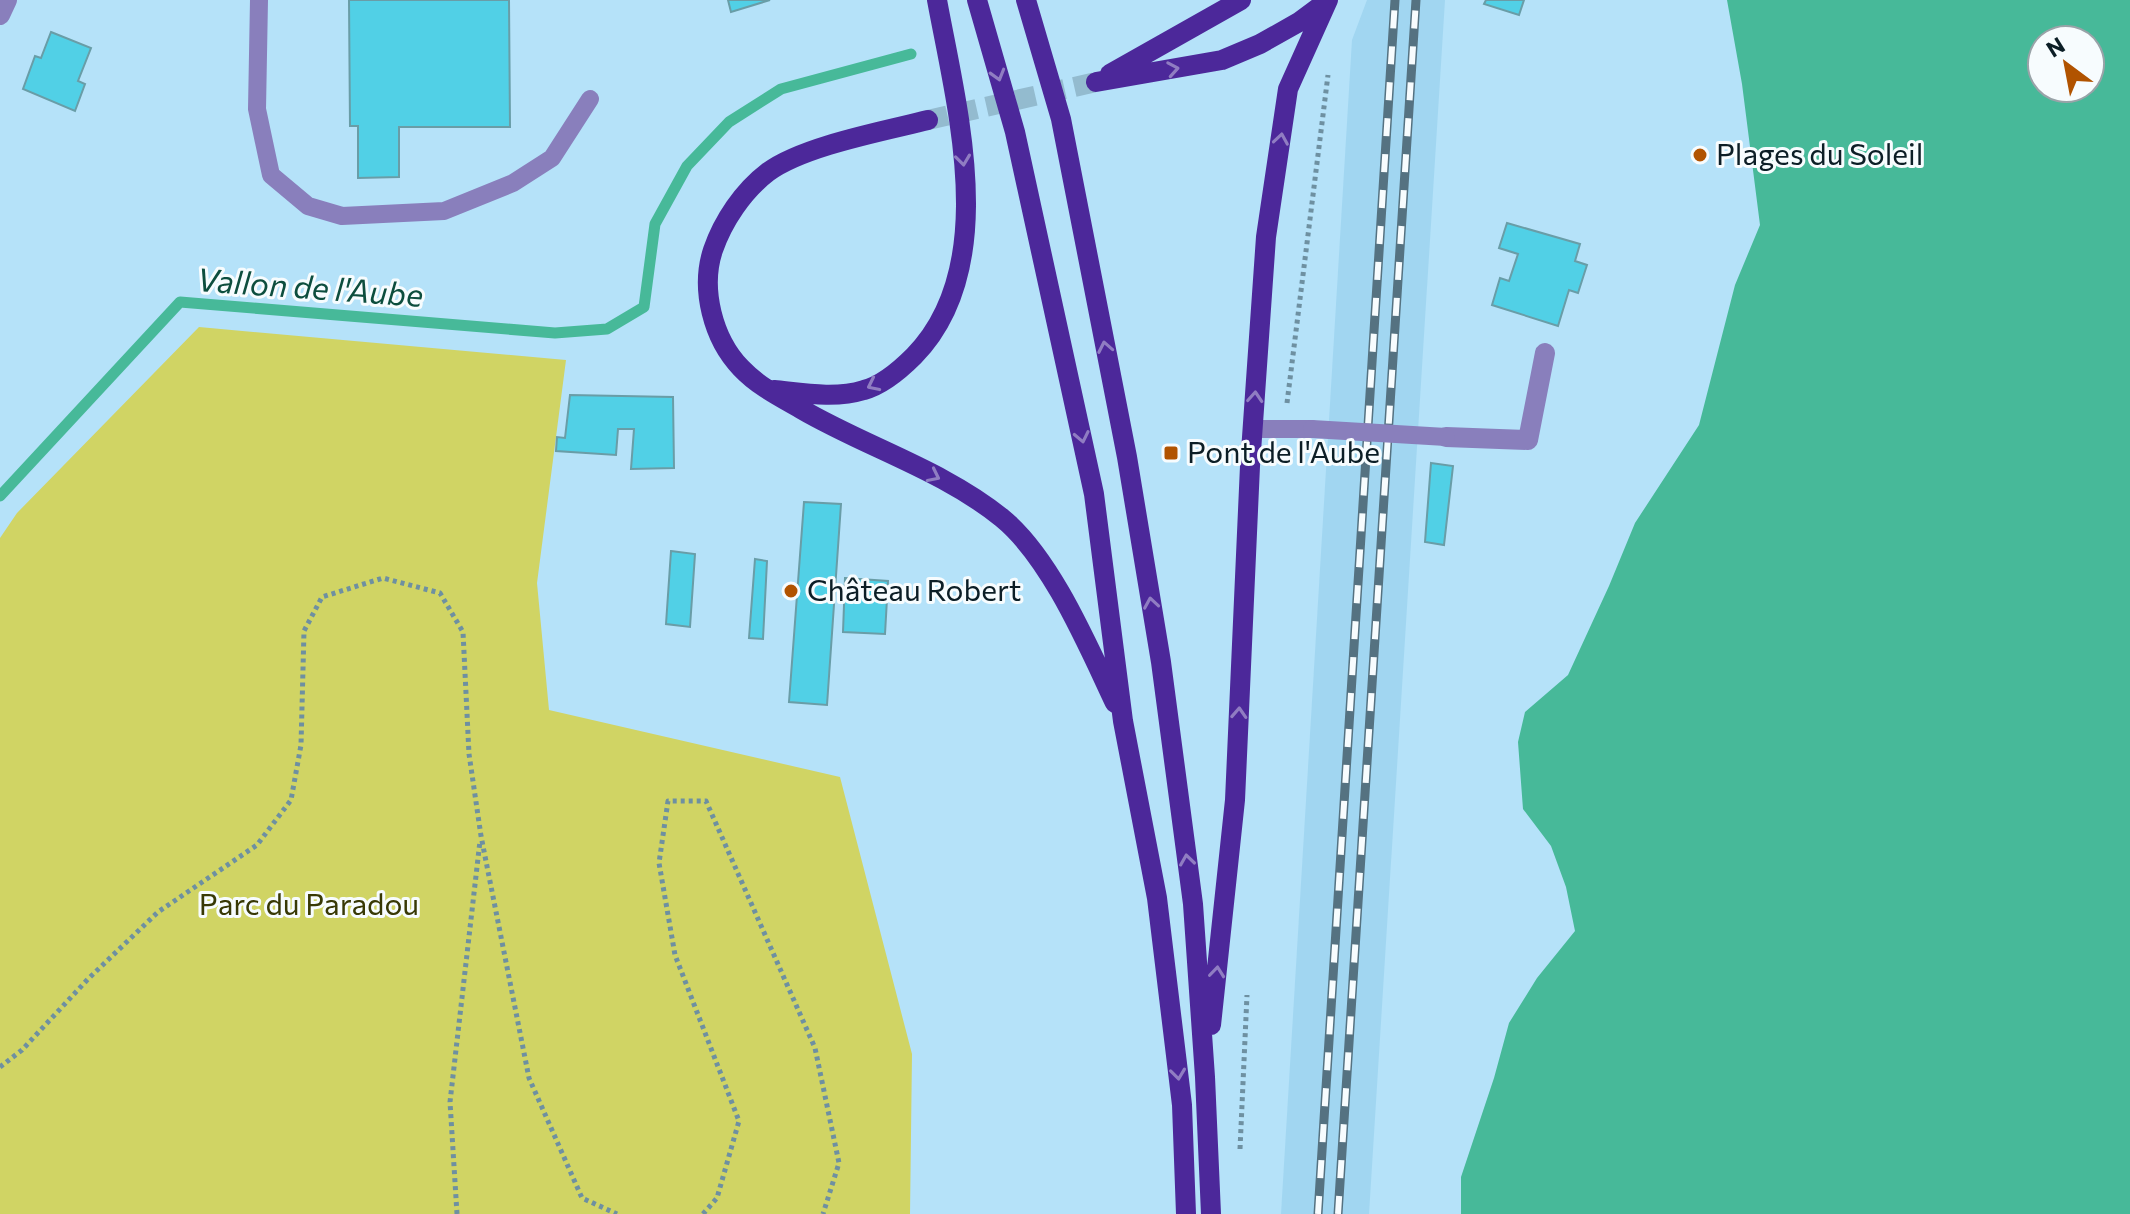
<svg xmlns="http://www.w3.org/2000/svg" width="2130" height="1214" font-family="Commissioner,sans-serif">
<rect width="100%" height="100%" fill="#b5e2f9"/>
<path fill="#a1d6f1" d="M1367,0H1445L1369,1214H1281L1352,40Z"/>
<path fill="#d0d464" d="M199,327L566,360L537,583L549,710L840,777L912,1054L910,1214H0V538L17,513Z"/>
<path fill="#47b999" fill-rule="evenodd" d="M1727,0H2130V1214H1461V1177L1494,1078L1509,1023L1537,978L1575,931L1566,887L1551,846L1523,809L1518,742L1525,712L1568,675L1609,586L1635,523L1699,425L1735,285L1760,225L1742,84ZM2042,40H2090V88H2042Z"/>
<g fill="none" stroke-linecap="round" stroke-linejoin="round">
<path stroke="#47b999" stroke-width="11" d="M0,496L180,302L555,333L607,329L644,307L655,224L687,166L729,122L781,89L911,54"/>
</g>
<path fill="#51d0e6" stroke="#699da7" stroke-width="2" d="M349,0H509L510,127H399V177L358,178V126H350Z
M728,0H770L731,12Z
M1486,0H1524L1519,15L1484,4Z
M51,32L91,48L78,81L85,84L75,111L23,89L35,56L41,58Z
M1507,223L1580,244L1575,261L1587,265L1578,293L1569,290L1558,326L1492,305L1500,278L1509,281L1518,254L1499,248Z
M570,395L673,397L674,468L631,469L634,429H618L616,455L556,451L557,437L565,438Z
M1431,463L1453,466L1444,545L1425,542Z
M804,502L841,504L827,705L789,702Z
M671,551L695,554L690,627L666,624Z
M755,559L767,561L763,639L749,638Z
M845,578L888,581L885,634L843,632Z"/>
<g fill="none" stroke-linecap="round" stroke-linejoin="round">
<path stroke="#93bbcf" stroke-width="20" stroke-dasharray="20 10" stroke-linecap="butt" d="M928,120L1096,82"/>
<path stroke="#6e90a1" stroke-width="5" stroke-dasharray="4 4" stroke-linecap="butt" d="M1287,403L1328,75
M0,1067L22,1050L88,979L158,912L257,845L291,800L301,745L304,631L322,597L383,578L440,593L463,632L469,754L481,836L529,1078L582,1198L617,1214
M1240,1149L1247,995
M457,1214L450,1102L480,841
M703,1214L717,1198L739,1121L675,955L659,863L668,801H706L815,1048L839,1163L823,1214"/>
<path stroke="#897fbc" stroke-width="18" d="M259,0L257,109L271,175L308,206L342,216L444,211L513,183L552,158L590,99
M1253,429H1312"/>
<path stroke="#897fbc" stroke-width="20" d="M0,15L7,0
M1446,437L1528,440L1545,353"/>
<path stroke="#4c289a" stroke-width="20" d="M977,0L1015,132L1094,494L1123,721L1157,898L1182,1105L1186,1214
M1026,0L1061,119L1127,457L1161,662L1193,904L1205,1077L1211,1214
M1110,74L1241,0
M1096,82L1222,60L1260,44L1299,22L1326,2
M928,120C884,131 803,146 768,172C743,191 723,221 713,250C700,289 713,339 741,368C758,386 780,397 801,409C866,447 943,470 1002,518C1051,558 1088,646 1115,703
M774,390C803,393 835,399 864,390C883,385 900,370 914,356C1001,267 957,109 937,0
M1211,1025L1235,800L1250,466L1266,237L1288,89L1328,0"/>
<g stroke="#557281" stroke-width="9">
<path id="rail" d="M1318,1214L1395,0
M1338,1214L1416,0"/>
</g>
<use href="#rail" stroke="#f7fcfe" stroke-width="6" stroke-dasharray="18" stroke-linecap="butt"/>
<path stroke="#897fbc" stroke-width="18" d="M1312,429L1446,437"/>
</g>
<defs><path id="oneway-chevron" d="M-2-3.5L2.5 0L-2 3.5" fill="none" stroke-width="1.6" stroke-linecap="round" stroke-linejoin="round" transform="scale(2)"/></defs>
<g stroke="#907dc2">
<use href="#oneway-chevron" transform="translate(1173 69) rotate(-10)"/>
<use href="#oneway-chevron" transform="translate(998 75) rotate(74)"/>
<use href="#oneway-chevron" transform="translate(1281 139) rotate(-81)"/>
<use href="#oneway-chevron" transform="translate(963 160) rotate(83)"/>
<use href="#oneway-chevron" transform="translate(1105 347) rotate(-101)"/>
<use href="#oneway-chevron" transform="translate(873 385) rotate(154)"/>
<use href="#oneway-chevron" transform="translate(1255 397) rotate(-86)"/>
<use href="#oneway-chevron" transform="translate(1082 437) rotate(78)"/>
<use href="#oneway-chevron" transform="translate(934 476) rotate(26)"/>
<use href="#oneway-chevron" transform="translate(1151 603) rotate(-99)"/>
<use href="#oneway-chevron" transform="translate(1239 713) rotate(-87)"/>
<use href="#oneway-chevron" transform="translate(1187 860) rotate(-98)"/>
<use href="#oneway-chevron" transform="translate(1217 972) rotate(-84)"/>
<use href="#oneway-chevron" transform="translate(1178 1074) rotate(83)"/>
</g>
<g fill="#b15300" stroke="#f7fcfe" stroke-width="3">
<circle cx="1700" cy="155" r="8"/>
<rect x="1163" y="445" width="16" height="16" rx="4"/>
<circle cx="791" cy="591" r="8"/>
</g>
<g text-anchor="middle" stroke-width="6" stroke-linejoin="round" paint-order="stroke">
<g font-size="30" fill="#0c1e26" stroke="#f7fcfe" text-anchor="start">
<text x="1716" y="165">Plages du Soleil</text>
<text x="1187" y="463">Pont de l'Aube</text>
<text x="807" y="601">Château Robert</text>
</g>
<g font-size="30" fill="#383905" stroke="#f7fcfe">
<text x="309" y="915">Parc du Paradou</text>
</g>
<g font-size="32" font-style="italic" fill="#0d4e3e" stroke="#f7fcfe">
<text transform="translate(310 288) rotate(4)" y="11">Vallon de l'Aube</text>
</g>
</g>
<g transform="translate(2066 64) rotate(328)"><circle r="38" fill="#f7fcfe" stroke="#99a3a8" stroke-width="2"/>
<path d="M0-6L14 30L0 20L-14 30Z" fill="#b15300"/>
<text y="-12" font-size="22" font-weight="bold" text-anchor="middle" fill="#0c1e26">N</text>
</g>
</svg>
